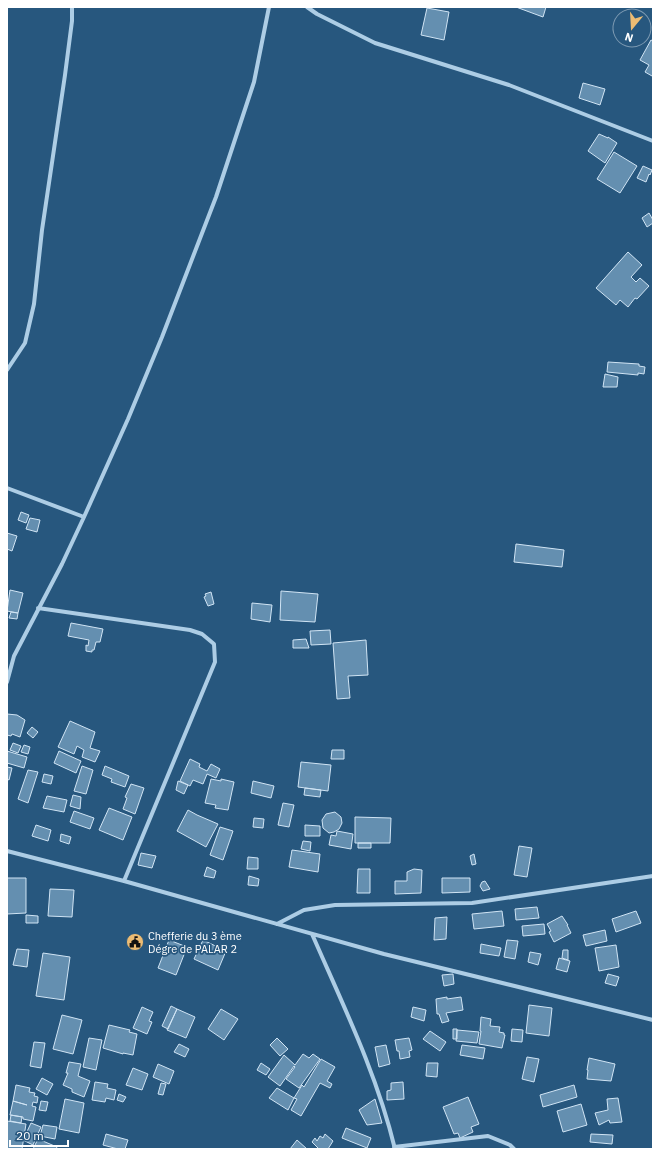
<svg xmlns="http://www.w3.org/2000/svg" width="660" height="1156" font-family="'IBM Plex Sans',sans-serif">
<rect width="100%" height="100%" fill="#27577e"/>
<path fill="#648fb0" stroke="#d0e4f4" d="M516,7H546L543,17Z
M427,8L449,12L444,40L421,35Z
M651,40L653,41V75L652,76L645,72L649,65L640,60Z
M583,83L605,89L600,105L579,98Z
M599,134L608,138V137L617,143L605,163L588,151Z
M614,152L637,166L620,193L597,179Z
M643,166L652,170L650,175L649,174L646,182L637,178Z
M649,213L653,220V223L647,227L642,218Z
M628,252L642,265L631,277L636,282L640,278L649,286L637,299L635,298L628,307L620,300L616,305L596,288Z
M608,362L639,364V366L645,367L644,374L638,373V375L607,372Z
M605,374L618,377L617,387H603Z
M21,512L29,515L26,523L18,520Z
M30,518L40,520L37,532L26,529Z
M7,533L17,536L12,551L7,549Z
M516,544L564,550L562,567L514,562Z
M10,590L23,593L18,613L7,611Z
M281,591L318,594L315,622L280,620Z
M211,592L214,604L208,606L204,597L206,596L205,594Z
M252,603L272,605L270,622L251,619Z
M11,612L18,613L17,619L9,618Z
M71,623L103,629L100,642H96L94,650H92V652L86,651V645L88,646L89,640L68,636Z
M330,630L331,644L311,645L310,631Z
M306,639L309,648H293V640Z
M366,640L368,675L348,676L350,698L337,699L333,643Z
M7,714L17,715L25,720L20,737L12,734L11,736L7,735Z
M70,721L95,732L90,748L100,751L95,762L82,757L84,750L77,746L74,754L58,747Z
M32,727L38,732L33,738L27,733Z
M13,743L21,746L18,753L10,750Z
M24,745L30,747L28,754L21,752Z
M332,750H344V759H331Z
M7,751L27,757L24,768L7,763Z
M59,751L81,761L76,773L54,763Z
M190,759L200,764L199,767L207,771L211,764L220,769L216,778L207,774L203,784L193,780L190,786L180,781Z
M301,762L331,765L328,791L298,787Z
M82,766L93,770L86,794L74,791Z
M105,766L129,776L125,787L111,782L112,779L102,775Z
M7,767L12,768L9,780L7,779Z
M28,770L38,772L28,803L18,799Z
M44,774L53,776L51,784L42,782Z
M211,779L221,781V779L234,782L228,810L215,808L216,805L205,803Z
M178,781L188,785L184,794L176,790Z
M253,781L274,786L271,798L251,793Z
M131,784L144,788L135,814L123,809L127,798L125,797Z
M305,788L321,790L320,797L304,795Z
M73,795L81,797L80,809L70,806Z
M47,796L67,800L64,812L43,808Z
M283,803L294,805L289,827L278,825Z
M109,808L132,817L123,840L99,830Z
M188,810L197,815L218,824L206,847L177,831Z
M74,811L94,818L90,829L70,822Z
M335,812L341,817L342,823L339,829L334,832L329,833L323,828L322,820L326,814Z
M355,817L391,818L390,843H355Z
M254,818L264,819L263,828L253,827Z
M36,825L51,830L48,841L32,836Z
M305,825L320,826V836H305Z
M220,827L233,831L223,860L210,855Z
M337,831L353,834L351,849L329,845L331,835L336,836Z
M61,834L71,837L69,844L60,841Z
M303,841L311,842L310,851L301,849Z
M358,843H371V848H358Z
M519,846L532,848L527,877L514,875Z
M292,850L320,854L318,872L289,867Z
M141,853L156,856L152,868L138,865Z
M474,854L476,864L472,865L470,856Z
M248,857L258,858V869H247Z
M207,867L216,871L214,878L204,876Z
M358,869H370V893H357Z
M414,869L422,870L421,893L395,894V881H407V872Z
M249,876L259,879L258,886L248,885Z
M7,878H26V913L7,914Z
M442,878H470V892L442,893Z
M485,881L490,889L483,891L480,886L482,882Z
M50,889L74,890L72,917L48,916Z
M537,907L539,918L516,920L515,909Z
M502,911L504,926L474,929L472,914Z
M636,911L641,923L616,932L612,919Z
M26,915L38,916V923H26Z
M562,916L568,925H567L571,933L554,942L549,932L551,931L547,924Z
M447,917L446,939L434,940L435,918Z
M544,924L545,934L523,936L522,926Z
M605,930L607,941L586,946L583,935Z
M169,940L187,947L176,975L158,968Z
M203,940L226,951L218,970L194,959Z
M507,940L518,941L515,959L504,957Z
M481,944L501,948L499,956L480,953Z
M616,945L619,967L599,971L595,948Z
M17,949L29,950L27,967L13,965Z
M563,950H568V960L562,958Z
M530,952L541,954L538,965L528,962Z
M43,953L70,957L64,1000L36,996Z
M559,958L570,961L567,972L556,969Z
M453,974L454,984L444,986L442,975Z
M608,974L619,977L616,986L605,983Z
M447,997V999L461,997L463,1010L446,1013L449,1021L442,1023L439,1014H437L436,999Z
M529,1005L552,1008L549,1036L526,1033Z
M171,1006L177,1009L168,1029L162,1026Z
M142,1007L153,1012L149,1021L152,1022L147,1034L133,1028Z
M413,1007L426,1010L424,1021L411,1017Z
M177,1009L195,1017L186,1038L167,1030Z
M221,1009L238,1019L224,1040L208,1029Z
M62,1015L82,1020L73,1054L53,1049Z
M481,1017L491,1019L490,1026L500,1027L499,1032L504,1033V1035H505L502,1048L479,1044L481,1031H480Z
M109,1025L130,1030L129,1032L137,1034L133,1055L123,1053V1054L103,1048Z
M453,1029H457V1039H453Z
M512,1029L523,1030L522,1042L511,1041Z
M457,1030L479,1032L477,1043L456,1041Z
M430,1031L446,1042L440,1051L423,1039Z
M89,1038L102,1040L96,1070L83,1067Z
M277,1038L288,1049L280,1056L270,1045Z
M409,1038L412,1050L409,1051L410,1057L400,1059L399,1051H397L395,1040Z
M34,1042L45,1043L41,1068L30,1066Z
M179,1044L189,1049L185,1057L174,1052Z
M386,1045L390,1064L379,1067L375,1047Z
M462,1045L485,1048L483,1059L460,1055Z
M303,1054L309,1058L313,1054L320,1059L299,1088L286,1079L295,1067L294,1066L280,1086L268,1077L284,1055L295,1065Z
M527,1057L539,1059L534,1082L522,1079Z
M589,1058L615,1064L611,1081L587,1079L588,1070H587Z
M321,1059L335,1067L327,1081L332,1084L330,1088L320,1083L301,1116L291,1110L297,1099L294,1098L302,1085L304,1087Z
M69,1062L81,1064L78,1076L90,1081L84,1097L72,1092V1089L63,1085L68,1073H66Z
M261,1063L270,1069L266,1075L257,1070Z
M427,1063H438L437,1077L426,1076Z
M158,1064L174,1071L169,1084L153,1077Z
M133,1068L148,1074L142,1090L126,1085Z
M42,1078L53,1084L47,1095L36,1089Z
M95,1082L108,1084L107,1088L116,1090L114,1100L106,1098L105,1102L92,1100Z
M403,1082L404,1099L387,1100V1091L391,1090V1083Z
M161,1083L166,1084L163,1095L158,1094Z
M16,1085L30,1088L29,1092L35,1093L34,1096L38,1097L37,1103L33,1102L32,1106L36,1107L33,1121L23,1119V1117L10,1115L13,1101L27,1105L13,1101Z
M574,1085L577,1097L543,1107L540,1095Z
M277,1088L294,1098L288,1110L269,1098Z
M119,1094L126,1097L123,1102L117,1100Z
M468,1097L479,1124L471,1127L473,1132L460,1138L458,1133L454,1134L443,1107Z
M618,1098L622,1122L610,1123L609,1120L599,1125L595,1113L608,1110L607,1099Z
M65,1099L84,1103L79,1133L59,1129Z
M375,1099L382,1123L367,1125L359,1110Z
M41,1101L48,1102L46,1111L39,1110Z
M581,1104L587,1125L563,1132L557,1111Z
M11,1115L22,1117L21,1123L10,1121Z
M7,1121L26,1124L22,1149H7Z
M31,1123L41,1127L33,1145L23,1140Z
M43,1125L57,1127L55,1139L40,1136Z
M346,1128L371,1138L367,1148L342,1138Z
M106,1134L128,1140L125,1149H118L103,1145Z
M325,1134L333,1141L328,1149H319L312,1142L315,1138L317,1141L320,1136L323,1138Z
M591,1134L613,1135L612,1144L590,1142Z
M38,1139L57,1147L56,1149H33Z
M297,1140L307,1149H290Z"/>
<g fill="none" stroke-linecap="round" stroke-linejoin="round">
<path stroke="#adcde5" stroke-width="4" d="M307,7L317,14L375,43L509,85L653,141
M7,370L25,343L34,304L42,230L65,75L72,21V7
M7,488L84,517
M38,608L190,630L202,634L214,644L215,662L124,881
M7,682L14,656L62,564L84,517L128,419L162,337L216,197L254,82L269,7
M7,851L124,881L384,954L653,1020
M277,924L304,910L335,905L472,903L653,876
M312,934C343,1005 377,1074 395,1149
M394,1147L488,1136L510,1145L514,1149"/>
</g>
<defs>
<g id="civic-disc" transform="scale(0.9)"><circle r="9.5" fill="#edbc73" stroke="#27577e"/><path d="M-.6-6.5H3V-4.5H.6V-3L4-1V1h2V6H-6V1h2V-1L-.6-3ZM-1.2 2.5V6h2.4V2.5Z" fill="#111"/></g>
</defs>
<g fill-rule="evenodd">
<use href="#civic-disc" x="135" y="942"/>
</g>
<g text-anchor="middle" stroke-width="3.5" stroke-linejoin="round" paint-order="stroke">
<g font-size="11" fill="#fff" stroke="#27577e" text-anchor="start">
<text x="148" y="940">Chefferie du 3 ème<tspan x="148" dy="13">Dégre de PALAR 2</tspan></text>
</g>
</g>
<rect width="660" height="1156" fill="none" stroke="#ffffff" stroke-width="16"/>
<g transform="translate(632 28) rotate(198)"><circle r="19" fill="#27577e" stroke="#7d9ab2"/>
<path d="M0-3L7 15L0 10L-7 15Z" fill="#edbc73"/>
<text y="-6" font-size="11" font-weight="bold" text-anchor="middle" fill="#ffffff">N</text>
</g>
<path d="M10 1140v6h58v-6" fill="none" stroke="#ffffff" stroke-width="2"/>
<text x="16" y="1140" font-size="12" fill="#ffffff" stroke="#27577e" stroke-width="3" paint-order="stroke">20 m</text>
</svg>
